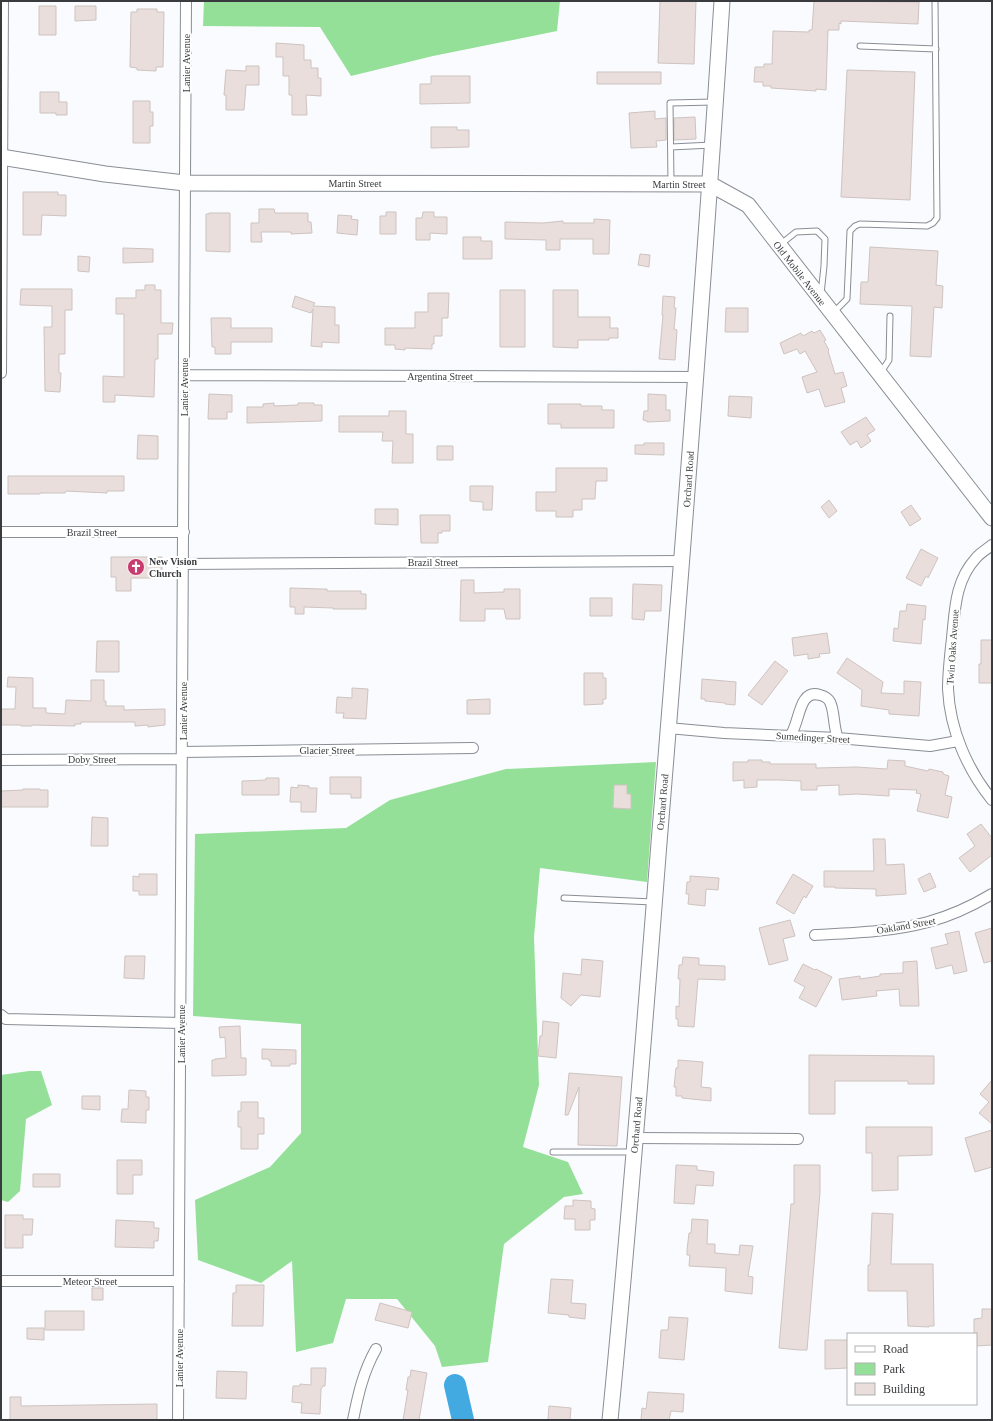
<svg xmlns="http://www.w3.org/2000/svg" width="993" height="1421" font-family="'Times New Roman',serif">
<rect width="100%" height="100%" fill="#f9fbfe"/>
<path fill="#95e099" d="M204,1H560L557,31L433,56L351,76L320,27L203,26Z
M656,762L647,882L540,868L534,937L539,1085L523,1147L568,1162L583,1194L564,1197L504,1244L488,1362L442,1367L435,1346L397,1299H346L333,1343L296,1352L292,1261L261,1283L198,1260L195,1200L270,1167L301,1133V1024L193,1016L195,834L346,828L390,800L506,769Z
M29,1071H41L52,1105L26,1119L20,1191L8,1202L1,1200V1075Z"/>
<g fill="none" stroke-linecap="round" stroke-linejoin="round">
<path stroke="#43a9e1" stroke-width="22" d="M455,1385L463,1420"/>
</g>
<path fill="#e9dedb" stroke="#cec3c0" d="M660,1H696L694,64L658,63Z
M814,1L919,2L918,24L841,21V24L839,23V30H828L826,90L816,89V91L771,88V86H763V82H754L755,67H764V64H772L773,31L809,32V30H812Z
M39,6H56V35H39Z
M75,6H96V20L75,21Z
M137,9H157V12H164L163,67H156V71L137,70V68L130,67L131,12H137Z
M276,43L304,45V60H311V68H318V78H321V96L306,95L307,115H292V95H289V76H283V57H276Z
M246,66H259V85H246L244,110H226V95H224L226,70L246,71Z
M847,70L915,72L910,200L841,197Z
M597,72H661V84H597Z
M431,76H470V103L420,104V84H431Z
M40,92H59V102H67V115H56V113H40Z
M133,101H150V112H153V126H150V143H133Z
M655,111V119L666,118V140L656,141L657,147L631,148L629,113Z
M695,117L696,139L674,140V118Z
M431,127H457V130H469V147L431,148Z
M23,192H58V195H66V216L42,215L41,235H23Z
M259,209H274L275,213H308V222H311L312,233L291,234V232H261L262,242H251V223H259Z
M386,212H396V234H380V216H386Z
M423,212H434V217H447V234L430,233V240H416V218H422Z
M209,213H230V252L206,251V214H209Z
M338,215L352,216L351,219L358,220L357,235L337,233Z
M594,219L610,220L609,254H593V239H560V250H546V240L505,239V222L543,223L563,221V223H594Z
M463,237H481V241H492V259H463Z
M870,247L938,251L936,285L943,286L942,308L934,307L931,357L910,356L912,306L860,304L861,282H868Z
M123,248L153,249V262L123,263Z
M640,254L650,255L649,267L638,265Z
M78,256L90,257L89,272L78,271Z
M145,285H155V290H161V323H173L172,334H158V359H155L154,397L115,395V402H103V376L124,377V314H116V298H136V290H145Z
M21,289H72V310H65V354H59V373H61L60,392L45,391L44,327H52V306L20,305Z
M500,290H525V347H500Z
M553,290H578V317H610V328H618V338H609V340H578V348L553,347Z
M428,293H449L448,318H442V336H434V344H432V349L405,348V350L395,349V345H385V328H415V312H428Z
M295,296L315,303L313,306L335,307V325H339V343L322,342V347L311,346L313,309L311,313L292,307Z
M663,296L675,297L674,308H676L674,329L677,330L675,360L659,359L663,315H662Z
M726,308H748V332H725Z
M211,318H231V328H272V342H231V354H215V347H212Z
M820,330L826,340L824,341L829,350L828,351L835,374L843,372L847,386L841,388L845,402L825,407L819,389L807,393L802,377L817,372L805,351L800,354L797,349L784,354L780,343L801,333L803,336L812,331L814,333Z
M209,394L232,395V412H227V419H208Z
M648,394L666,395V410H670V421L647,422V421L643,420L644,411H648Z
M729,396L752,397L751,418L728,416Z
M274,403V406L298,405V403H314V405H322V421L247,423V407H263V404Z
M548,404H581V406H602V410H614V428H561V424H548Z
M389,411H406V434H413V463H392L393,441H382L383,432H339V416H389Z
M866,417L875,430L867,435L871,441L861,448L857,441L850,445L841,432Z
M138,435L158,436V459H137Z
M644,443H664V455L635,454V445H644Z
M437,446H453V460H437Z
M556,468H607V481H596L595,499H582V510H573V517H556V511H536V492H556Z
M8,476H124V491H107V493L66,491L65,493H40V494H8Z
M470,486H493L492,510H483V502L470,501Z
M829,500L837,511L829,518L821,507Z
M911,505L921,519L910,526L901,512Z
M375,509H398V525L375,524Z
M420,515H450V531H442V533H438V543H421Z
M921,549L938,558L928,578L926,576L921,586L906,578Z
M111,557H162V578H131V591H116V577H111Z
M461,580H474V593L504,592V589H520V619H506L504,609H485V621H460Z
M633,584L662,585L661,611H645L644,620L632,619Z
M290,588L321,589H327V591H361V594H366V609H333V608L304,607V614H295V607H290Z
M590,598H612V616H590Z
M907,604L926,606L925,620L923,619L921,644L893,641L894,628L898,629L900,611H906Z
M827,633L830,653L819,654L820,657L808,659V654L794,656L792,638Z
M981,640H992V683H979V664H981Z
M97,641H119V672H96Z
M847,658L883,682L881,693L904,694V681L921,682L919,716L889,714V710L861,706L862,690L837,673Z
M775,661L788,671L762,705L748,695Z
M584,673H603V678H606V699H603V704L584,705Z
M8,677L33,678V708H46V713L65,714L66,700L91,701V680H104V701H106V706H124V710L165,709V725L148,727V725L135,726V722H81V724H75V726L32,725V726H21V725H1V709H15L16,687H7Z
M702,679L736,682L735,705L725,704V703L705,701V699H701Z
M352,688L368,689L366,719L343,718L344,713H336L337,697L352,698Z
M490,699V714H467V700Z
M748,760H762V762H770V764H816V768L856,767L887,769L888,760L905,761V766L928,771L929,769L943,772V774L949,776L945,795L952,797L948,818L917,811L921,794L916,793L917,790L889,789V796L857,794L839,795V785L817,786V790H801V781L780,780H757V787L744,788V780L733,781V762H748Z
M330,777H361V798H351V794H330Z
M266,778H279V795H242V781L266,780Z
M298,785L309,786V788H317L316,812H301V802H290L291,787L298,788Z
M614,785H627V794H631V809L613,808Z
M23,789H40V790H48V807H1V791L23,790Z
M92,817L108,818V846H91Z
M981,824L992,838V855L970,872L959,858L975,846L967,834Z
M873,839H885L886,865L904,864L906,894L876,896V889L835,888V887H824V871H874Z
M930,873L936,887L924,892L918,879Z
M139,874H157V895H139V891H133V876L139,877Z
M793,874L813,886L806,898L804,896L794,914L776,903Z
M690,876L719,878L718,890L706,889L705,906L688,904L689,894H686L687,882H690Z
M790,920L795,936L783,939L788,960L769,965L759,928Z
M992,928V961L984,963L975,933Z
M959,931L967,971L954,974L952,965L936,969L931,948L948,944L945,934Z
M125,956H145L144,979L124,978Z
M683,957L699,958V965L725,966V980L698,979L694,1027L678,1026V1019H676V1006L679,1007L680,979H678L679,965H682Z
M582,959L603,961L600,997L581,995L571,1006L561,998L563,973L581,975Z
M917,961L919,1006H900L899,989L876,991L877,996L842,1000L839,979L860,976V979L880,976V974L903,973V962Z
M803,964L815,970L816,969L832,977L816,1007L799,998L805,987L794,981Z
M543,1021L559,1023L556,1058L538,1056L540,1036H542Z
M240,1026L241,1058H246V1075L212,1076V1060H215V1059L226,1058L225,1037L220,1038L219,1027Z
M262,1049L296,1050V1064H290V1066H271V1061H269V1059H262Z
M809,1055L934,1056V1084H908V1081H835V1114H809Z
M678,1060L703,1062L701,1087L711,1088V1101L682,1098V1096H676V1087H674L676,1068H678Z
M569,1073L622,1077L617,1146L578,1145L579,1087L568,1115H565Z
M992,1080V1124L979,1113L989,1102L980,1094Z
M129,1090L146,1091V1097H149V1110H146V1123L121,1122L122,1109H128Z
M82,1096H100V1110L82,1109Z
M241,1102H258V1118H264V1134H258V1149H241V1127H238V1111H241Z
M866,1127H932V1155L898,1156V1190L872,1191V1153H866Z
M992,1130V1167L975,1172L965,1138Z
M117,1160H142V1175H133V1194H117Z
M676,1165L697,1166V1170L714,1172L713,1186L696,1185L694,1204L674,1203Z
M794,1165H820V1192L807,1350H799L779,1348L791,1204H794Z
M33,1174H60V1187H33Z
M573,1200L591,1201V1208L595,1209V1220H590V1230H575V1219H564L565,1206H573Z
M872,1213L893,1214L891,1264H933L934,1326H929V1327L908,1326L907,1291H868V1265H870Z
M5,1215H23V1219H33L32,1235H23V1248H5Z
M692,1219L708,1220L707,1244H715V1253L739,1255L740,1245L753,1246L748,1276L753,1277L752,1294L725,1291L726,1268L689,1266L690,1255H687V1250L689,1233H691Z
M116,1220L154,1222V1228H159L158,1241H154V1248L115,1247Z
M551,1279L573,1280L571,1303L586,1304L585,1319L569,1317V1315L548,1313Z
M236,1285H264L263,1326H232L233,1293H236Z
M92,1288H103V1300H92Z
M380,1303L412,1312L408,1328L375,1320Z
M982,1309H992V1345L976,1346V1334H974V1319L982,1318Z
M45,1311H84V1330H45Z
M669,1317L688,1318L684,1360L659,1358L661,1330H668Z
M27,1328H44V1340L27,1339Z
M825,1340H848V1368L825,1369Z
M311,1368H326L325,1386H323L321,1389L320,1414L301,1413L302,1403L292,1402L293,1386H300V1384L311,1385Z
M411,1370L427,1373L419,1420H403L408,1390H406L408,1377H410Z
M217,1371L247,1372L246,1399L216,1398Z
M648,1392L684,1394L683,1412L671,1411L669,1420H641L642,1408L646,1409Z
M10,1397H21V1406L157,1404V1420H10Z
M549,1406L571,1408L570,1420H548Z"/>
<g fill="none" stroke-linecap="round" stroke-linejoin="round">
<g stroke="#898d95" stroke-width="7">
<path id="lane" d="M860,46L936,49
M671,147L712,145
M671,183L670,103L714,102
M781,244L796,232L817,231L825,239L824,266L821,294
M834,312L847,299L850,231L855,226L860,224L927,226L933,223L937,218L935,1
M881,372L889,360L890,316
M564,898L653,902
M553,1152H633"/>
</g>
<g stroke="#898d95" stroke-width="12">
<path id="street" d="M1,373L3,1
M185,375L696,377
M1,532H184
M992,545C987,549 980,553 976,558C955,581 955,609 952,638C950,655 948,672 948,689C950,730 967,769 992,800
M183,564L682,561
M668,728L724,733L838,738L930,746L958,741
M790,736C800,724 798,688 820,695C824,696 828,698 830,702C835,712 833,727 838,738
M182,752L473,748
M1,760L182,759
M815,935C852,933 891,932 928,922C950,916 972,906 992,894
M1,1015L6,1019L181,1023
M635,1138L798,1139
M1,1281H179
M178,1420L186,1
M353,1420C358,1395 363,1372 376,1349"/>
</g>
<g stroke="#898d95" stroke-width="17">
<path id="secondary" d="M1,157L105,174L185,183L710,184L748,205L992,518
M610,1420C629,1228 644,1035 659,843C682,562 704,282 722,1"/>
</g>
<use href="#lane" stroke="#fff" stroke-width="5"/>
<use href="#street" stroke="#fff" stroke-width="10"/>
<use href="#secondary" stroke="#fff" stroke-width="15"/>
</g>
<defs>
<g id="church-disc" transform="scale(0.9)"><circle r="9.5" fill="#c73b6e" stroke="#fff"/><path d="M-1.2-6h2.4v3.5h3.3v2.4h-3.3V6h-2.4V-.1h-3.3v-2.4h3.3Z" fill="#fff"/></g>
</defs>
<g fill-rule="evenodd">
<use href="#church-disc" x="136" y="567"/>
</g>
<g text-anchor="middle" stroke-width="4" stroke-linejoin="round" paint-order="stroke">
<g font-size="10" fill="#393b3e" stroke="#fff">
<text transform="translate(186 63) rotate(-90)" y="4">Lanier Avenue</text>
<text x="355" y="187">Martin Street</text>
<text x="679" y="188">Martin Street</text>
<text transform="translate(800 273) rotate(52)" y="4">Old Mobile Avenue</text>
<text x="440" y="380">Argentina Street</text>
<text transform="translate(184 387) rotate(-90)" y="4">Lanier Avenue</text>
<text transform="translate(688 479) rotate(-86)" y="4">Orchard Road</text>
<text x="92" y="536">Brazil Street</text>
<text x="433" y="566">Brazil Street</text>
<text transform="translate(952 647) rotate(-86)" y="4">Twin Oaks Avenue</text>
<text transform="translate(183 711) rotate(-90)" y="4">Lanier Avenue</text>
<text transform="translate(813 737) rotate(3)" y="4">Sumedinger Street</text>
<text x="327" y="754">Glacier Street</text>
<text x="92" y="763">Doby Street</text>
<text transform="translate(662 802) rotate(-85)" y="4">Orchard Road</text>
<text transform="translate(906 925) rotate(-10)" y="4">Oakland Street</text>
<text transform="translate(181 1034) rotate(-90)" y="4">Lanier Avenue</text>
<text transform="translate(636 1125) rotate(-85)" y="4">Orchard Road</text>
<text x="90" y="1285">Meteor Street</text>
<text transform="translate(179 1358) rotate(-90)" y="4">Lanier Avenue</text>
</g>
<g font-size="10" font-weight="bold" fill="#393b3e" stroke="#fff" text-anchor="start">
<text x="149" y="565">New Vision<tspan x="149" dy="12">Church</tspan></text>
</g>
</g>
<rect width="993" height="1421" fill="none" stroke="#393b3e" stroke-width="4"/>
<rect x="847" y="1333" width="130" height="72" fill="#ffffff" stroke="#b0b1b2"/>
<rect x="855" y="1346" width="20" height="6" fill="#ffffff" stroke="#b0b1b2"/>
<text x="883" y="1353" font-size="12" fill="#393b3e">Road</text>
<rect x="855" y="1363" width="20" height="12" fill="#95e099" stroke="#b0b1b2"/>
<text x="883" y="1373" font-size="12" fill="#393b3e">Park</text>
<rect x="855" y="1383" width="20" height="12" fill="#e9dedb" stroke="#b0b1b2"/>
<text x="883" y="1393" font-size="12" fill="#393b3e">Building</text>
</svg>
